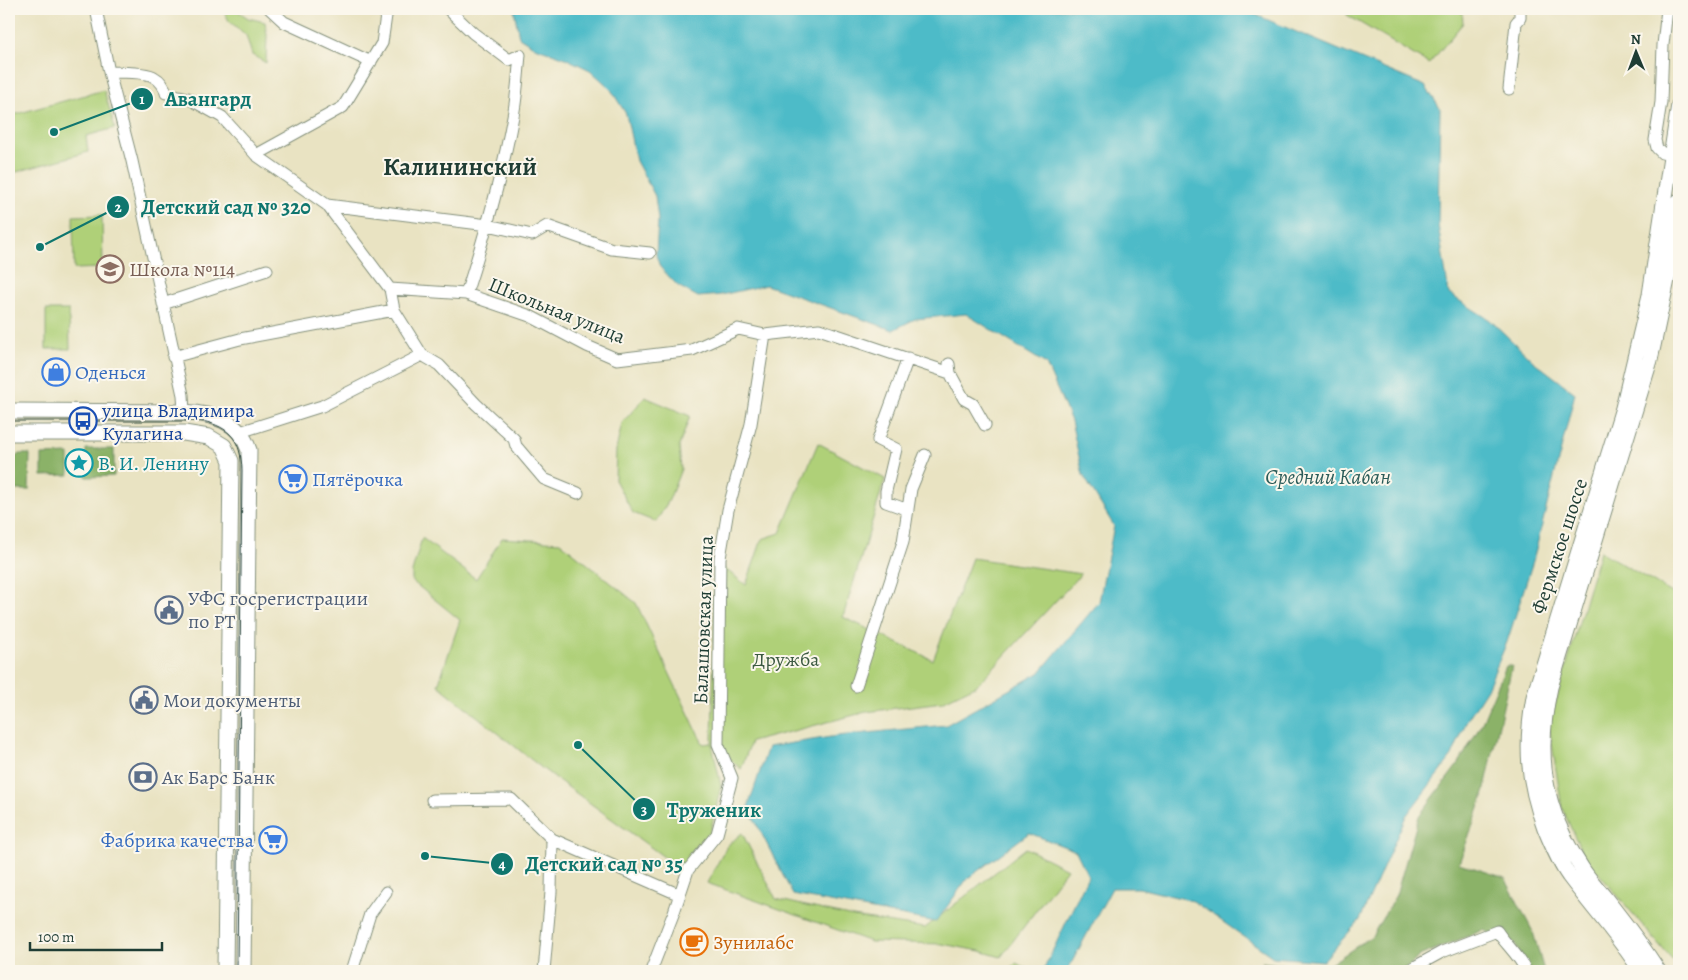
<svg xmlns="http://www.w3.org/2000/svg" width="1688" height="980" font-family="Alegreya,serif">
<rect width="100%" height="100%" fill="#fbf7ec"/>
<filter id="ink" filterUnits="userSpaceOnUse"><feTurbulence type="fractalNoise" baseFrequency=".02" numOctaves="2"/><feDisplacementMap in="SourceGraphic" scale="10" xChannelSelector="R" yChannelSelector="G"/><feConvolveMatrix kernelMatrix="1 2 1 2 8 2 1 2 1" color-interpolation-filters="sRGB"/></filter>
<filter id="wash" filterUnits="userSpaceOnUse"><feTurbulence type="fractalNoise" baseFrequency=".0096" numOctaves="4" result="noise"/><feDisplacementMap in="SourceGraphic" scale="20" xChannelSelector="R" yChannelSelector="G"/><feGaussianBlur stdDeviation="1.12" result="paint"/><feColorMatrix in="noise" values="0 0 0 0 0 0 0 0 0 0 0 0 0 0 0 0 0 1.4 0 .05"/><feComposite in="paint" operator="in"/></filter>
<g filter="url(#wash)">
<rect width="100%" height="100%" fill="#e9e3c2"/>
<path fill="#afd078" stroke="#678656" d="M223,9H235L248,18L265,22L267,35L266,63L252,55L246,35L229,21Z
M1347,9H1462L1463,23L1429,64L1347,15Z
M104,90L115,128L86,136L88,152L9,174V116Z
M102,215L103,268L74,269L73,216Z
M46,310H69L70,349H46Z
M645,397L690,416L679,446L681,469L669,500L656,522L633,513L615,480L616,450L622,423Z
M818,443L885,479L843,617L933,660L972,558L1081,574L977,685L942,702L866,712L751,742L741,769L712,744L721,786L708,842L682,870L543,769L438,685L460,620L412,581V572L422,538L476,579L502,538L560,542L636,603L703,744L712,743L716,562L746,585L762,539L780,533Z
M1600,551L1679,597V968L1583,855L1562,808L1549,725Z
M742,833L776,899L853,917L925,928L1026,848L1067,869L1001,957L980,951L942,944L871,942L707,883L727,846Z
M1016,963L1032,971H1008Z"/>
<path fill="#8bb268" stroke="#55784e" d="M86,449H114V476L86,477Z
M19,454H30L29,490H9V463Z
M69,454V475L42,476V455Z
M1506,666H1512L1483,797L1459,863L1505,878L1533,932L1544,971H1530L1514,943L1483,930L1419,956L1405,971H1269L1262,962L1323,969L1372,936L1396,895L1419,816L1459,763L1482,723Z"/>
<path fill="#4ebbc8" stroke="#367c7e" d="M514,9H1242L1425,86L1440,108L1438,225L1449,294L1490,320L1533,361L1575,393L1533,561L1507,642L1487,689L1467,720L1452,756L1406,816L1360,920L1323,961L1273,957L1193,901L1139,888H1112L1067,971H1043L1088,876L1076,851L1029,833L967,879L936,922L793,895L748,807L768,747L837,736L946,725L1039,673L1099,602L1114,526L1083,475L1071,421L1046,364L966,314L915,319L893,330L766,285L721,295L698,297L678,286L660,267L656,255L658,219L655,196L636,161L626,114L610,88L590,70L563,57L535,47L519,37Z"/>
</g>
<g filter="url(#ink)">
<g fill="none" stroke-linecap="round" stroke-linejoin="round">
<g stroke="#84907b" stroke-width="13">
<path id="minor" d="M96,9L109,72L132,161L183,395L184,412
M270,9L284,22L371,62
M448,9L473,33L509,60L520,55C518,75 517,96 513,116C502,176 485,235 466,294
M1667,9L1663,45L1661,102L1655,140L1657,148L1662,153L1672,155
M109,72C117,72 148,72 154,77C160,80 165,87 166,93L188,98L222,117L256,155L327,205L488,225L532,235L547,226L612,249L650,253
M1509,89L1516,23L1520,18V9
M256,155L343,107L382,43L387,9
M327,205L390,289L394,310L422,355L439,365L476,404L514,439L516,446L544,479L578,493
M390,289L466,294L530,316L587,346L617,359L692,350L738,329L765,335L819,329L950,373
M163,304L267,270
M173,357L240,339L394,310
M908,358L878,440L896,449L886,491V502L908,510
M949,364L950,373L964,399L973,404L985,425
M240,432L322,406L422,355
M856,686L903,542L911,489L925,455
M432,800L511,799L552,839L680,895
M352,971L370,914L386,892
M544,971L551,892L552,839
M651,971L674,912L688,870L717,834L732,778L718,744L720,558L728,510L751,424L765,335
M1407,971L1442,952L1497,931C1506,945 1520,956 1526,971"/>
</g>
<g stroke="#84907b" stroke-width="17">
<path id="major" d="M9,411L184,412C212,414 239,420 249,450L243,971
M9,433H184L209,437L224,446L231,461L225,971
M1641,971C1620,937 1593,908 1569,876C1559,862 1552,845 1545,828C1528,782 1525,746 1534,697L1623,408L1650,295L1679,105
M1658,971C1642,945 1623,921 1604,897C1596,887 1587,877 1581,867C1543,809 1535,754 1550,687L1650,360L1668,275L1679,201"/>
</g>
<use href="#minor" stroke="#fff" stroke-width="11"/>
<use href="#major" stroke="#fff" stroke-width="15"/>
<path stroke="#1f3d34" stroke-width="1" d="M9,421H202C231,427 241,441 242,470L237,971"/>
</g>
</g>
<defs>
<g id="school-ring" transform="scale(1.4375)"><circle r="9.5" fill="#fbf7ec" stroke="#8d6e63" stroke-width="1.5"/><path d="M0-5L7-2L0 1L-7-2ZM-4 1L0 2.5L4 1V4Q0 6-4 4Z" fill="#8d6e63"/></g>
<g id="shop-ring" transform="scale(1.4375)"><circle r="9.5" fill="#fbf7ec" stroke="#3f7fe0" stroke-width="1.5"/><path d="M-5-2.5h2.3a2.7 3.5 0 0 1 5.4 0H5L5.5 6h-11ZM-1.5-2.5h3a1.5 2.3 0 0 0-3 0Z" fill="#3f7fe0"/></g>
<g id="bus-ring" transform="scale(1.4375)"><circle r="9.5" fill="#fbf7ec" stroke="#1a4fb4" stroke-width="1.5"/><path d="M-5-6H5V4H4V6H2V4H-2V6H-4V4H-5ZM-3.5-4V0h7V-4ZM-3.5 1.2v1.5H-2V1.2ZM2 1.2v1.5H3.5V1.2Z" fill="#1a4fb4"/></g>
<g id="sight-ring" transform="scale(1.4375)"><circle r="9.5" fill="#fbf7ec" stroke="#0f9aa8" stroke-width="1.5"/><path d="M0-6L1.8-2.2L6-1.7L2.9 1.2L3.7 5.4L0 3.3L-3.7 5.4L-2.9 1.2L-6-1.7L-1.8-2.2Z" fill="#0f9aa8"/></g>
<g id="supermarket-ring" transform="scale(1.4375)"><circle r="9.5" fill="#fbf7ec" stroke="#3f7fe0" stroke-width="1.5"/><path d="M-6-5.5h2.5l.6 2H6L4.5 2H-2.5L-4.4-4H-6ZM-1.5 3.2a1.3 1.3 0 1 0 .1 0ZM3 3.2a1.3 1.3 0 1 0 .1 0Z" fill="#3f7fe0"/></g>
<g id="civic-ring" transform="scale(1.4375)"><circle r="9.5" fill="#fbf7ec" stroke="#5c6f8a" stroke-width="1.5"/><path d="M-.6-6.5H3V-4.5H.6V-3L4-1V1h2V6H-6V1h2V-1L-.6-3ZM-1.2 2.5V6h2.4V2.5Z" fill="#5c6f8a"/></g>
<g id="bank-ring" transform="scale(1.4375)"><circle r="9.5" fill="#fbf7ec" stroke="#5c6f8a" stroke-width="1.5"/><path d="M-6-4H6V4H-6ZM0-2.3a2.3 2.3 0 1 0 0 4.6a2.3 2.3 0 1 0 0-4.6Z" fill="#5c6f8a"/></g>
<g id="cafe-ring" transform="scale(1.4375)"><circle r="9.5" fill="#fbf7ec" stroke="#e8710a" stroke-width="1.5"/><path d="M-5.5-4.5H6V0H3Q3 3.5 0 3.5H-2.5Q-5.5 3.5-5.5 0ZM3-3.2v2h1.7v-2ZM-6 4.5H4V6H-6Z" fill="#e8710a"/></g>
</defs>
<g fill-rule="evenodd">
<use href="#school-ring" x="110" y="269"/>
<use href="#shop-ring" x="56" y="372"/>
<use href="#bus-ring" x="83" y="421"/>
<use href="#sight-ring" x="79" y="463"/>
<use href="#supermarket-ring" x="293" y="479"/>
<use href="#civic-ring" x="169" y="610"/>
<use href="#civic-ring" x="144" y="700"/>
<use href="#bank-ring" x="143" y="777"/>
<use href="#supermarket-ring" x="273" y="840"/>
<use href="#cafe-ring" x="694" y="942"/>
</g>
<g text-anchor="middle" stroke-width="4" stroke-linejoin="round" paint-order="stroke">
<g font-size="20" fill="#785e54" stroke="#fbf7ec" text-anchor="start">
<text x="129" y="276">Школа №114</text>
</g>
<g font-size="20" fill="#1f3d34" stroke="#fbf7ec">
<text transform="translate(557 310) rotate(22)" y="7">Школьная улица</text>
<text transform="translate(1559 546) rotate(-72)" y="7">Фермское шоссе</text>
<text transform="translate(703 620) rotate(-88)" y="7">Балашовская улица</text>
</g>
<g font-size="20" fill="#366cbe" stroke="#fbf7ec" text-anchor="start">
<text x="75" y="379">Оденься</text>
<text x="312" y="486">Пятёрочка</text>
<text x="254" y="847" text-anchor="end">Фабрика качества</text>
</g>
<g font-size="20" fill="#164399" stroke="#fbf7ec" text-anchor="start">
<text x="102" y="417">улица Владимира<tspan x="102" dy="23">Кулагина</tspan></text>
</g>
<g font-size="20" fill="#0d838f" stroke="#fbf7ec" text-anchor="start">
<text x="98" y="470">В. И. Ленину</text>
</g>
<g font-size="20" fill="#4e5e75" stroke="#fbf7ec" text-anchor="start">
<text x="188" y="605">УФС госрегистрации<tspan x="188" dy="23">по РТ</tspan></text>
<text x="163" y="707">Мои документы</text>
<text x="162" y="784">Ак Барс Банк</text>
</g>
<g font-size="20" fill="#3c5a42" stroke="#fbf7ec">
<text x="786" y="666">Дружба</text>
</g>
<g font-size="20" fill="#c56008" stroke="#fbf7ec" text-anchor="start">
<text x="713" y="949">Зунилабс</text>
</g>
<g font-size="21" font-style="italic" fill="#2b5c59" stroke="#fbf7ec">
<text x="1328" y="484">Средний Кабан</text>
</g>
<g font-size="25" font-weight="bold" fill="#1f3d34" stroke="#fbf7ec">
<text x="460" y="175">Калининский</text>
</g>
</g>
<path fill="none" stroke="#0f766e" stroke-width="2" d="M54 132L142 99M40 247L118 207M578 745L644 809M425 856L502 864"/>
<g fill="#0f766e" stroke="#fbf7ec" stroke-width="2">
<circle cx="54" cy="132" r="5"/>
<circle cx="40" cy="247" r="5"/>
<circle cx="578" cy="745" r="5"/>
<circle cx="425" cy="856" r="5"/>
<circle cx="142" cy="99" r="12"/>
<circle cx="118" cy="207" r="12"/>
<circle cx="644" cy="809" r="12"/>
<circle cx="502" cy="864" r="12"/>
</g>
<g font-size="15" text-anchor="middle" font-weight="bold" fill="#fff">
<text x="142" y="104">1</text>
<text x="118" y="212">2</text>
<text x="644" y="815">3</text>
<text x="502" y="869">4</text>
</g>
<g font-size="21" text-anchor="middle" font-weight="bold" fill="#0f766e" stroke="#fbf7ec" stroke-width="4" stroke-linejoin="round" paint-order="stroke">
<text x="208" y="106">Авангард</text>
<text x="226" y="214">Детский сад № 320</text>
<text x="714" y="817">Труженик</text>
<text x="604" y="871">Детский сад № 35</text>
</g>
<rect width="1688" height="980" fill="none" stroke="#fbf7ec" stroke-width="30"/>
<g transform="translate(1636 52) rotate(359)" stroke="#fbf7ec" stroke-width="4" paint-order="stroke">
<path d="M0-4L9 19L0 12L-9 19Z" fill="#1f3d34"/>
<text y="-8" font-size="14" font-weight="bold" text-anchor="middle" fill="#1f3d34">N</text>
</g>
<path d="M30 942v8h132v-8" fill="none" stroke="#1f3d34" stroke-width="2.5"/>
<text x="38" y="942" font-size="15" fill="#1f3d34" stroke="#fbf7ec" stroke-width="4" paint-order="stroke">100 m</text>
</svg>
